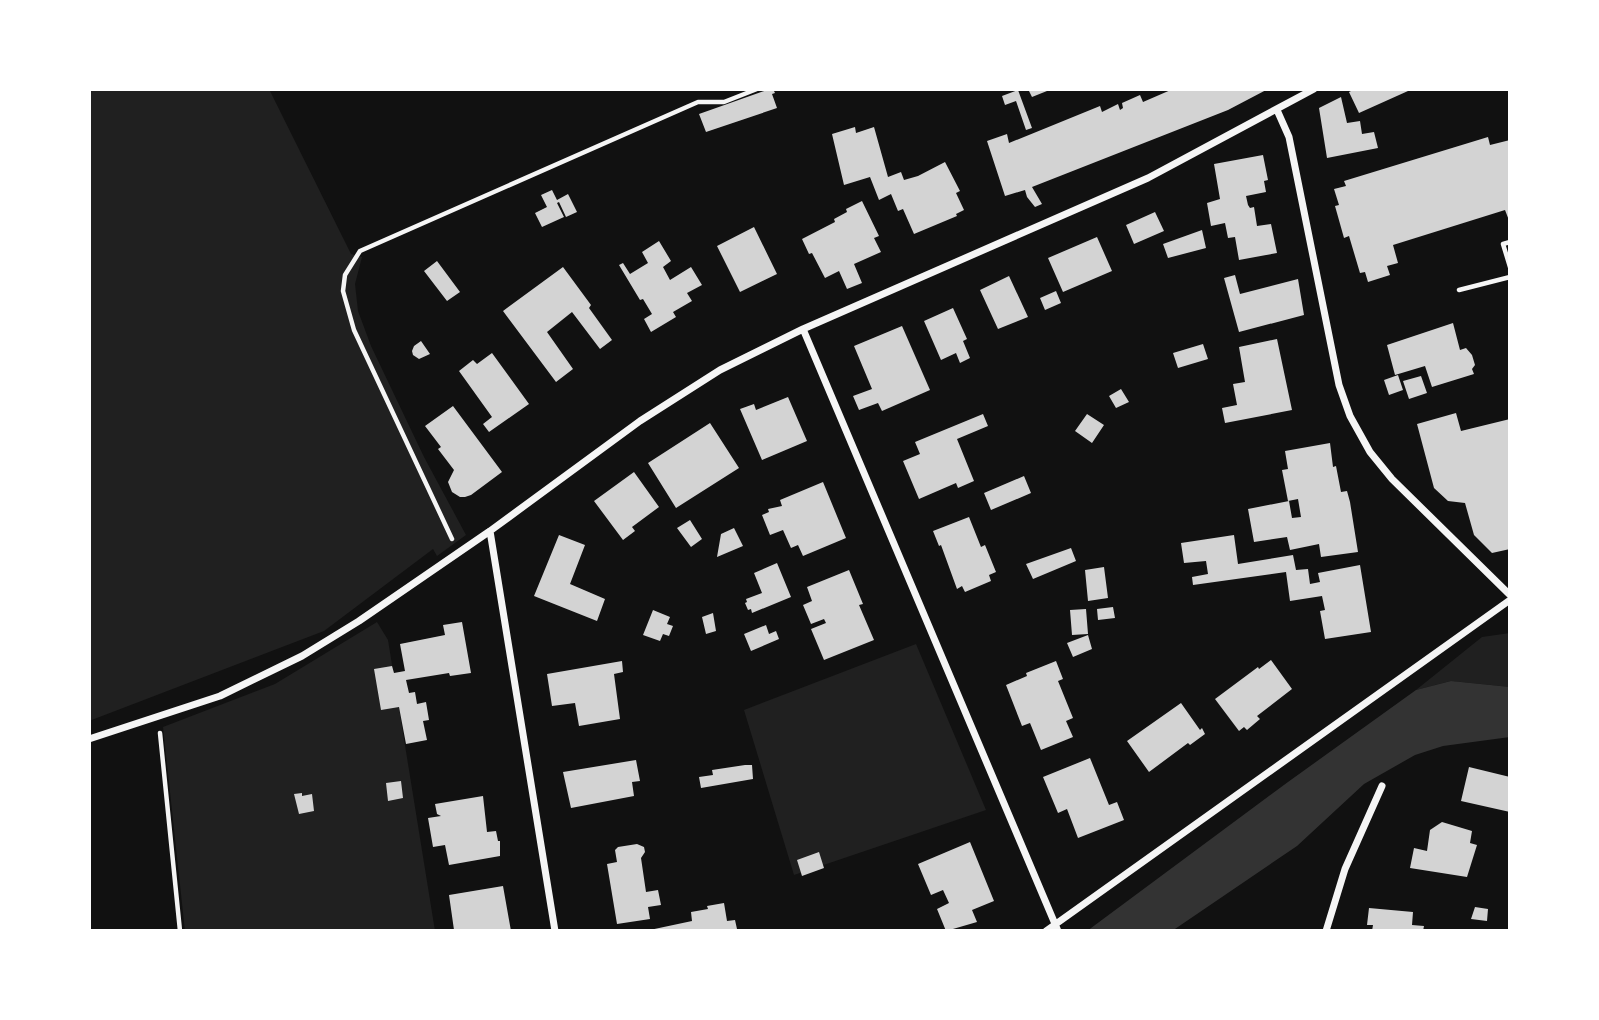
<svg xmlns="http://www.w3.org/2000/svg" width="1599" height="1020" font-family="'Asap Condensed',sans-serif">
<rect width="100%" height="100%" fill="#111"/>
<path fill="#202020" d="M89,89H269L351,254L362,257L355,284L358,311L371,346L424,457L466,535L437,556L433,549L324,631L89,721Z
M377,622L388,640L435,931H185L163,727L275,684Z
M1510,633V687L1451,681L1416,690L1482,637Z
M916,644L986,810L794,875L744,710Z"/>
<path fill="#333" d="M1451,681L1510,687V737L1443,746L1415,755L1364,784L1297,846L1172,931H1087L1288,782L1416,690Z"/>
<path fill="#d3d3d3" d="M770,89H773L775,93L772,94L777,108L706,132L699,114Z
M1028,89H1052L1032,97Z
M1173,89H1268L1228,110L1032,187L1042,204L1035,207L1027,197L1025,190L1005,196L987,141L1007,134L1009,143L1100,106L1102,112L1118,104L1120,110L1123,108L1122,103L1140,95L1143,102Z
M1355,89H1407L1408,91L1359,113L1349,92Z
M1018,90L1032,128L1026,130L1016,101L1005,105L1002,96Z
M1341,97L1347,123L1360,121L1362,134L1374,132L1378,148L1327,158L1319,108Z
M855,127L856,133L874,127L888,177L901,172L904,180L918,176L945,162L960,191L956,193L964,210L956,214L957,216L914,234L903,209L898,211L891,194L879,200L870,177L844,185L832,134Z
M1488,137L1490,145L1510,140V223L1505,210L1393,245L1398,263L1387,266L1390,275L1368,282L1365,272L1360,273L1349,236L1344,238L1335,206L1339,205L1334,189L1346,186L1344,181Z
M1263,155L1268,180L1264,181L1266,192L1246,196L1248,205L1250,208L1254,207L1257,226L1271,224L1277,253L1239,260L1235,237L1228,238L1225,223L1211,226L1207,203L1220,199L1214,164Z
M552,190L557,200L568,194L577,212L566,217L559,202L557,203L564,217L542,227L535,213L547,207L541,195Z
M862,201L879,236L874,238L881,252L854,264L862,283L847,289L839,271L825,278L812,253L809,254L802,239L835,222L834,219L847,212L846,209Z
M1155,212L1164,231L1134,244L1126,225Z
M754,227L777,274L740,292L717,246Z
M1202,230L1206,248L1168,258L1163,244Z
M1097,237L1112,271L1063,292L1048,258Z
M659,241L671,261L663,267L670,280L691,267L702,285L687,293L692,301L673,312L676,317L651,332L644,319L652,314L643,299L640,300L619,265L623,263L630,274L648,263L642,252Z
M437,261L460,292L447,301L424,271Z
M563,267L591,305L589,308L612,340L600,349L572,312L547,332L573,369L556,382L503,311Z
M1235,275L1240,294L1298,279L1304,315L1239,332L1224,278Z
M1009,276L1028,317L998,329L980,290Z
M1056,291L1061,303L1045,310L1040,298Z
M953,308L967,339L963,341L970,358L960,363L956,353L941,360L924,321Z
M1453,323L1460,350L1466,348L1472,355L1475,365L1472,369L1474,374L1432,387L1425,366L1395,375L1387,345Z
M902,326L930,390L882,411L878,403L859,410L853,396L872,389L854,346Z
M1277,339L1292,410L1225,423L1222,408L1237,405L1233,384L1245,382L1239,347Z
M421,341L430,354L419,359L413,355L412,351L414,346Z
M1203,344L1208,359L1178,368L1173,353Z
M492,353L529,404L489,432L483,424L492,417L459,371L473,360L477,364Z
M1398,375L1403,390L1389,395L1384,380Z
M1421,376L1427,393L1409,399L1403,381Z
M1121,389L1129,402L1116,408L1109,396Z
M788,397L807,441L762,460L740,409L754,404L756,410Z
M453,406L502,472L471,495L465,497H460L452,492L448,482L454,470L438,449L441,447L425,426Z
M1456,413L1461,431L1510,419V549L1492,553L1474,535L1465,503L1448,501L1434,488L1417,424Z
M983,414L988,426L957,439L974,481L958,488L956,483L919,499L903,461L920,454L915,442Z
M1087,414L1104,425L1092,443L1075,431Z
M710,423L739,468L676,508L648,463Z
M1330,443L1333,467L1336,466L1341,492L1347,491L1350,502L1358,552L1321,557L1319,544L1290,550L1287,537L1254,542L1248,509L1289,501L1292,518L1301,517L1298,499L1288,501L1282,470L1288,469L1285,451Z
M634,472L659,507L632,527L635,531L623,540L594,501Z
M1024,476L1031,493L991,510L984,493Z
M823,482L846,538L803,556L798,545L791,548L783,530L770,535L762,515L769,512L768,509L782,506L780,500Z
M969,517L981,547L985,545L996,572L989,575L991,581L965,592L962,586L957,589L941,545L939,546L933,531Z
M690,520L702,539L691,547L677,528Z
M734,528L743,546L717,557L721,534Z
M559,535L585,545L570,584L605,599L597,621L534,596Z
M1234,535L1238,564L1293,555L1296,570L1308,569L1310,584L1320,582L1318,573L1360,565L1371,632L1325,639L1320,611L1325,610L1322,596L1290,601L1286,572L1193,585L1192,577L1208,574L1206,561L1184,563L1181,543Z
M1071,548L1076,561L1033,579L1026,564Z
M777,563L791,597L752,613L751,609L748,610L745,603L747,602L746,599L762,593L754,573Z
M1104,567L1108,598L1088,601L1085,570Z
M849,570L863,604L859,605L874,640L824,660L811,629L826,623L824,619L811,624L803,605L812,601L807,587Z
M1113,607L1115,618L1098,620L1097,609Z
M1086,609L1088,634L1072,635L1070,610Z
M653,610L670,617L667,624L673,626L669,636L663,634L660,641L643,635Z
M713,613L716,631L706,634L702,617Z
M462,622L471,673L450,676L449,673L406,680L409,693L415,692L417,704L426,702L429,720L423,721L427,740L406,744L399,707L381,710L374,669L392,666L394,673L405,671L400,644L445,635L443,625Z
M766,625L769,634L776,631L779,639L751,651L744,634Z
M1088,635L1092,649L1073,657L1067,643Z
M1271,660L1292,689L1257,716L1260,719L1247,730L1244,727L1239,731L1215,699L1258,667L1259,669Z
M622,661L623,672L614,674L620,719L579,726L575,703L552,706L547,674Z
M1056,661L1063,679L1058,681L1073,718L1066,721L1073,737L1041,750L1030,723L1022,726L1006,685L1027,676L1026,673Z
M1181,703L1200,730L1202,728L1205,734L1190,745L1188,743L1149,772L1127,741Z
M1090,758L1109,805L1117,802L1124,820L1078,838L1067,809L1058,813L1043,777Z
M636,760L640,781L632,782L634,796L571,808L563,772Z
M745,765H752L753,779L701,788L699,777L713,775L712,770Z
M1469,767L1510,777V812L1461,801Z
M401,781L403,798L388,801L386,783Z
M302,793V796L312,794L314,811L299,814L294,794Z
M483,796L487,832L496,831L498,841H500V856L449,865L445,845L433,847L428,818L441,816L437,814L435,804Z
M1442,822L1472,831L1470,843L1477,845L1467,877L1410,868L1414,848L1427,851L1430,830Z
M970,842L994,901L972,910L977,922L946,931L937,909L949,903L943,890L931,895L918,864Z
M637,844L644,847L645,852L641,858L646,892L658,890L661,905L648,907L650,919L617,924L607,864L617,862L615,850L618,847Z
M819,852L824,868L802,876L797,860Z
M503,886L511,931L454,930L449,895Z
M724,903L727,921L735,920L737,929L645,931L692,921L691,912L708,909L707,906Z
M1475,907L1488,909L1487,921L1471,919Z
M1369,908L1413,912L1412,925L1424,926L1423,931H1372L1373,925H1367Z"/>
<g fill="none" stroke-linecap="round" stroke-linejoin="round">
<path stroke="#f5f5f5" stroke-width="4.5" d="M1510,242L1503,244L1510,267
M1459,290L1510,277
M452,539L354,330L343,291L345,275L360,251L698,102H724L757,89
M160,733L180,931"/>
<path stroke="#f5f5f5" stroke-width="7" d="M1277,110L1289,137L1339,385L1350,416L1370,452L1392,479L1510,595
M803,329L1058,931
M490,531L555,931
M89,739L220,696L302,656L359,621L490,531L640,421L720,370L803,329L1148,178L1314,89
M1046,931L1510,600
M1326,931L1345,869L1382,786"/>
</g>
<rect width="1599" height="1020" fill="none" stroke="#ffffff" stroke-width="182"/>
</svg>
